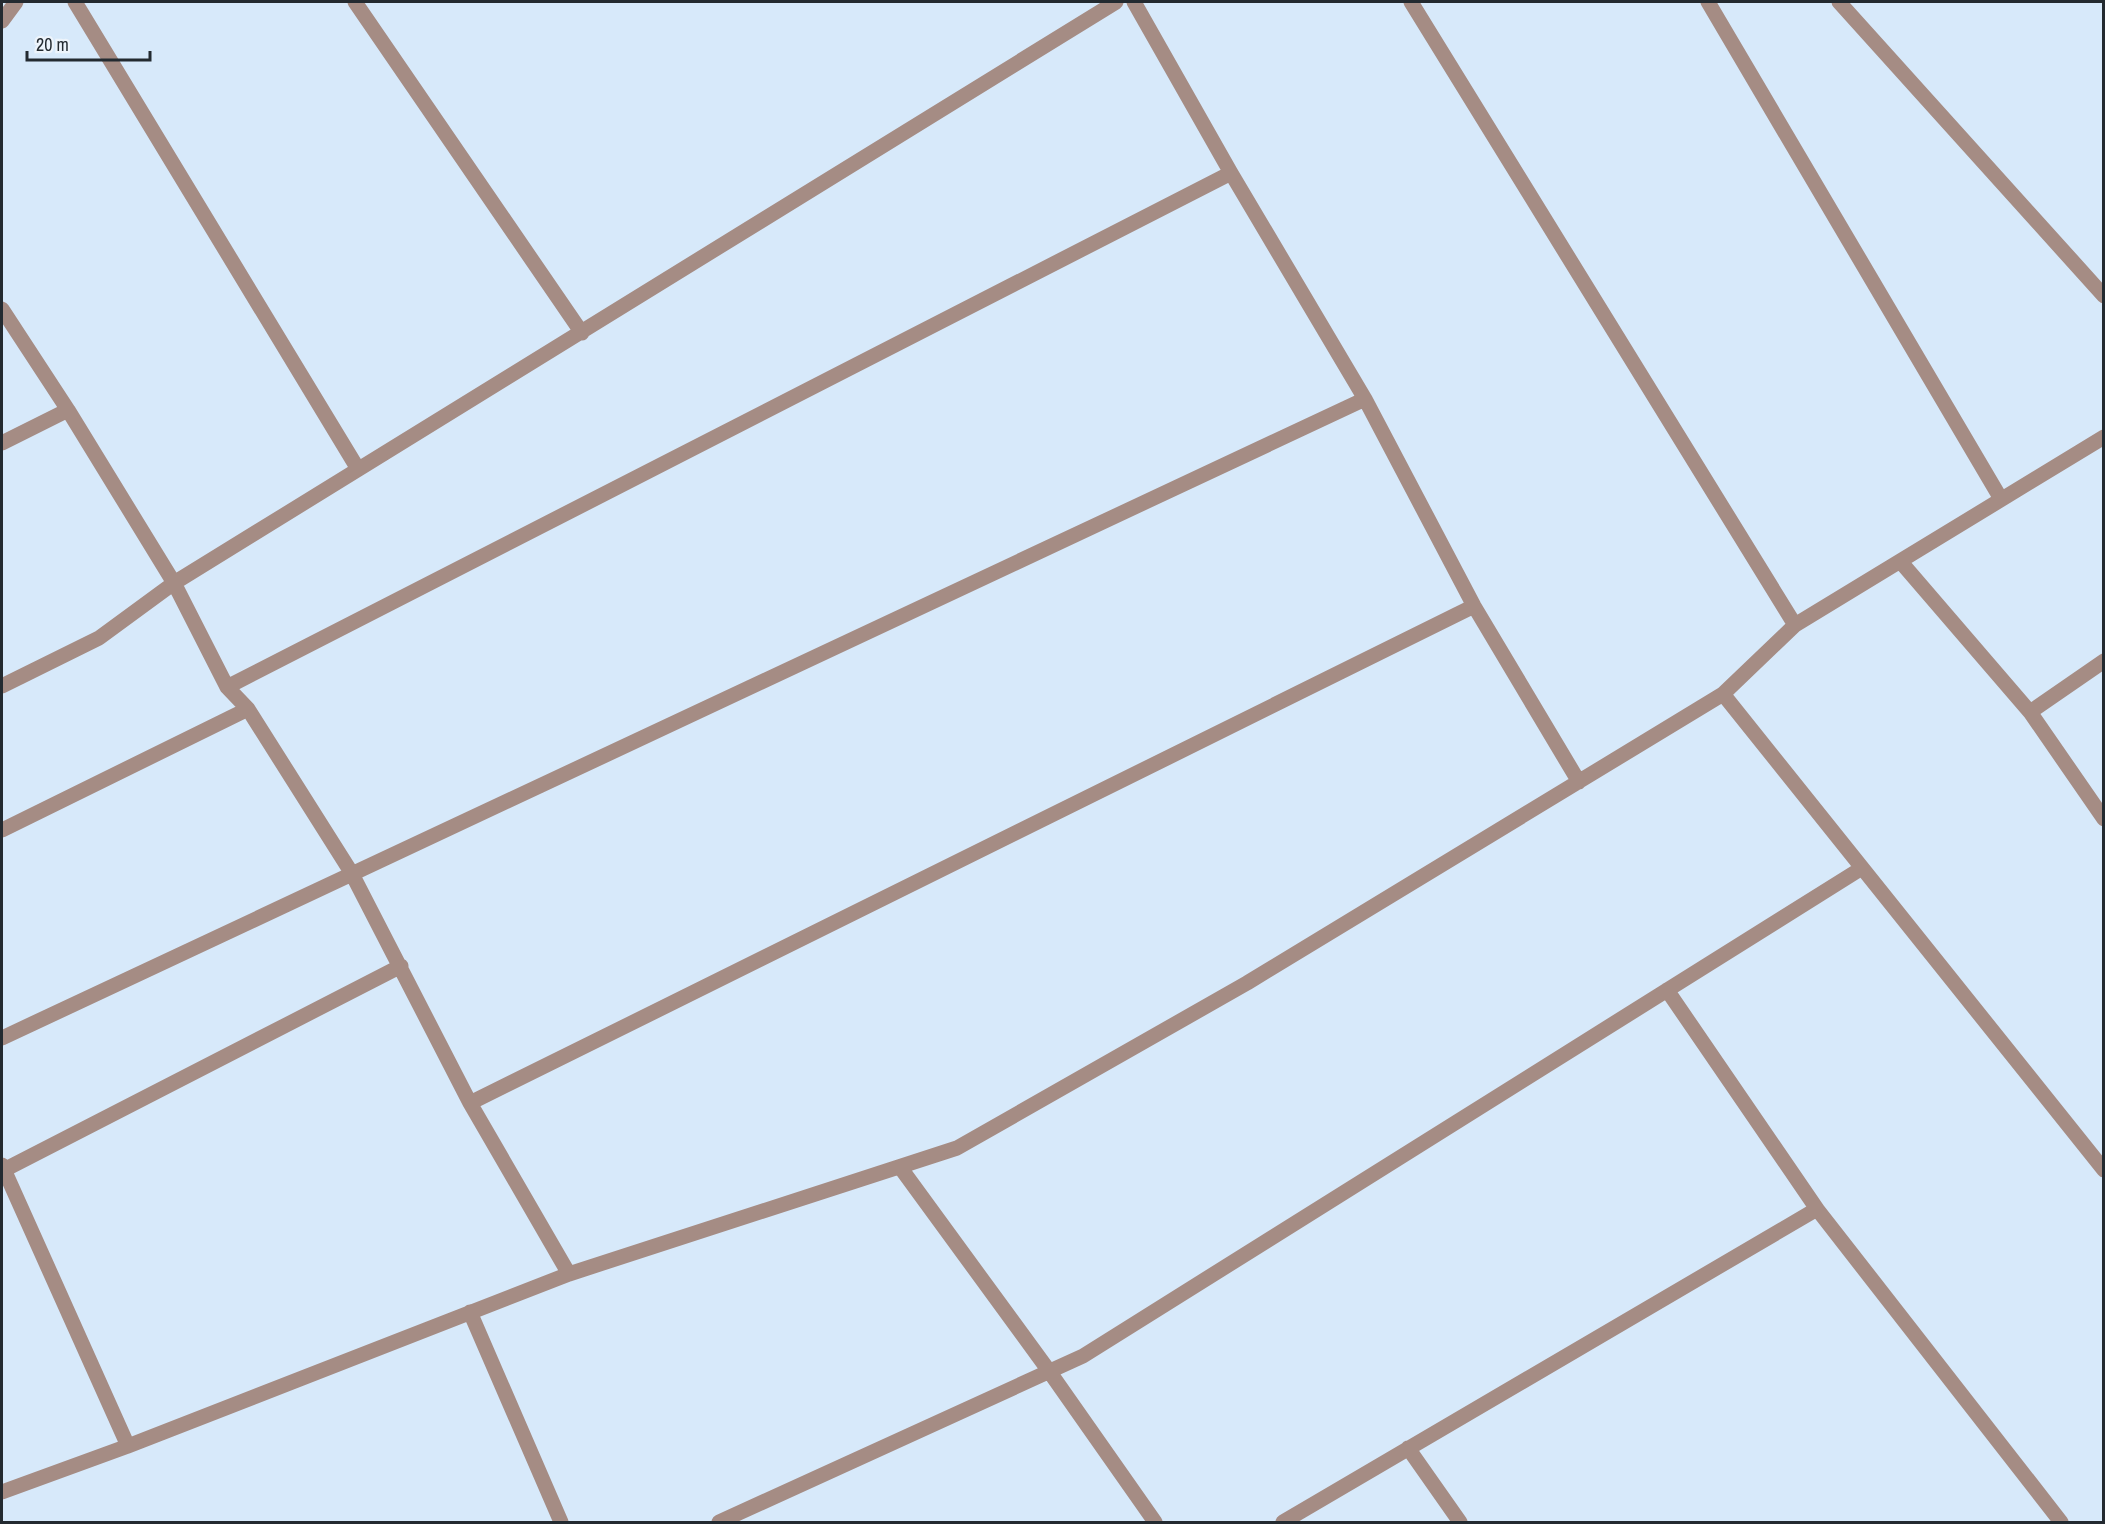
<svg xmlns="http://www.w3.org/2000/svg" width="2105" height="1524" font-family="'Archivo Narrow',sans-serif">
<rect width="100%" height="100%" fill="#d7e9fa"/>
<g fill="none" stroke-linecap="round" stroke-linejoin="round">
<path stroke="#a58c84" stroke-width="15" d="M75,2L358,469
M355,2L582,333
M1411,2L1795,625L1723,694L2104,1170
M1708,2L2001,499
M1839,2L2104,296
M2,21L16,2
M2,309L68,410L174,583L227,687L248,709L351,872L470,1103L569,1274L128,1446
M1365,399L1474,606L1579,782
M2,443L68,410
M1900,561L2030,712L2104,661
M1795,625L2104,437
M2,686L99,638L174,583L1116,2
M227,687L1231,173
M2030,712L2104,819
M2,830L248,709
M2,1038L1365,399L1231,173L1134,2
M470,1103L1474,606
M2,1165L128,1446L2,1492
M900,1167L1049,1371L1155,1522
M2,1171L401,966
M1817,1209L2061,1522
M569,1274L957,1148L1247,983L1723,694
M470,1312L561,1522
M1408,1448L1460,1522
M719,1522L1083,1356L1862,868
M1283,1522L1817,1209L1667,990"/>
</g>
<rect width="2105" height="1524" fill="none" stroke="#232a30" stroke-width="6"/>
<path d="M27 51v9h123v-9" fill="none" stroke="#232a30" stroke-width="3"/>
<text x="36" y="51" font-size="18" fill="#232a30" stroke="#edf4fb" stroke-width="4.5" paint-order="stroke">20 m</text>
</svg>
